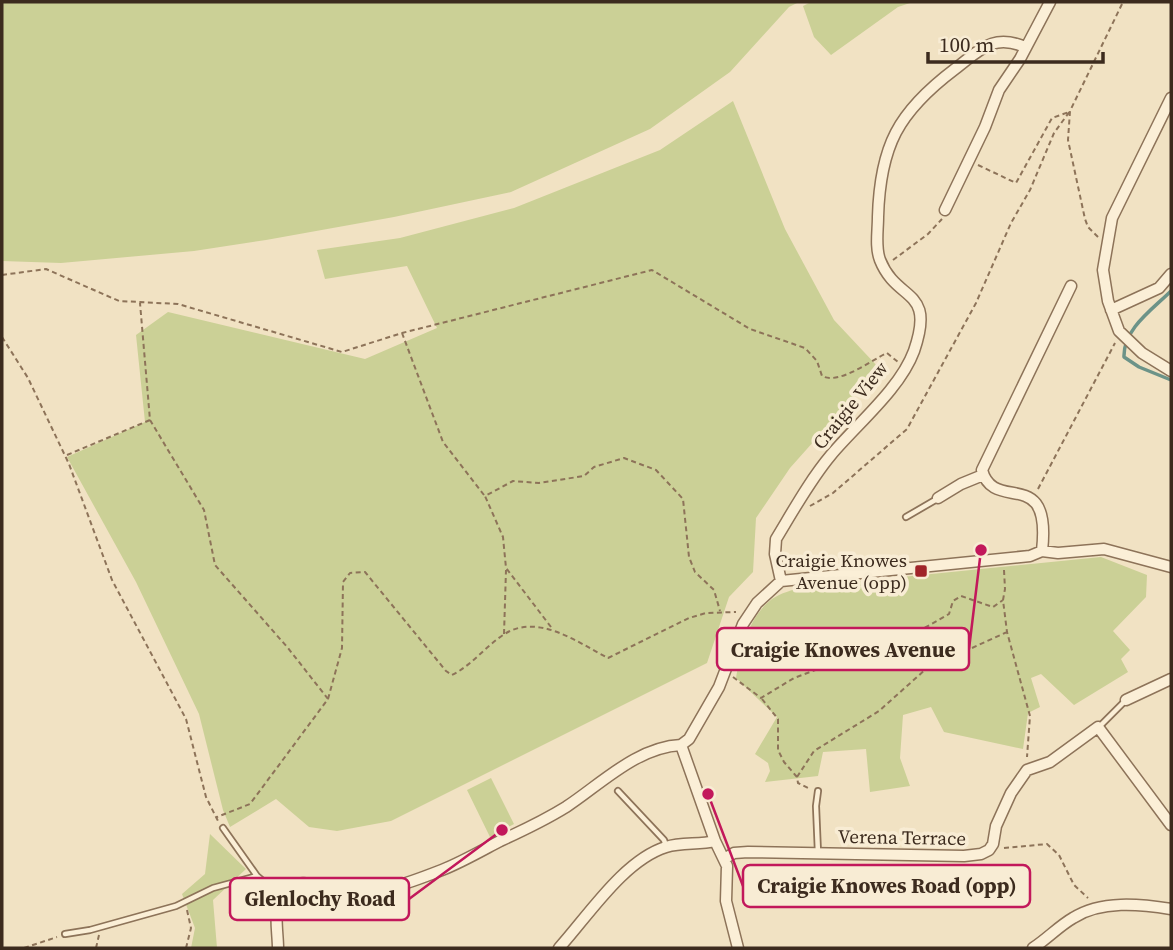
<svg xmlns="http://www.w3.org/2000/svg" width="1173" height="950" font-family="'Source Serif 4',serif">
<rect width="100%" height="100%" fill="#f1e2c3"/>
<path fill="#cbd096" d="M2,2H799L789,7L730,72L650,129L511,192L394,217L266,240L194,251L61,263L2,261Z
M811,2H913L898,7L831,55L814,37L803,6Z
M733,101L785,229L834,320L879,368L790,468L756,518L753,572L729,597L707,663L391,821L337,831L309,827L276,799L230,827L223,810L199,714L136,582L67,457L145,422L136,335L168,312L365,359L437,328L407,266L325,279L317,250L400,238L514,208L660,150Z
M1101,557L1147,575L1146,597L1113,631L1130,650L1121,659L1128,672L1074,705L1041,674L1031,678L1040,707L1028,713L1023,749L944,732L931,707L903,715L900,758L910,786L870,792L866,749L823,752L818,776L765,782L770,771L768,763L755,754L777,717L736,678C741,650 748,617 772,599C781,593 792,590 803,587Z
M491,778L514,824L490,837L467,790Z
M210,834L246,869L213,900L217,948H191L195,928L182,894L205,874Z"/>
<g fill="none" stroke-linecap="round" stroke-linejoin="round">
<path stroke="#6c9388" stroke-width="3.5" d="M1171,291C1153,309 1123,329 1124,357L1139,367L1171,380"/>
<g stroke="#8d7359" stroke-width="8">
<path id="lane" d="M906,517L937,499
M1099,727L1125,701
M618,791L664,840L666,846
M223,828L257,876
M818,853L816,806L818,791
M65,934L90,930L176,906L213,888L257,876L281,896"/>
</g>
<g stroke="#8d7359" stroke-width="13">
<path id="street" d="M1171,98L1112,218L1103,270L1108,301L1119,331L1142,353L1171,371
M945,210L985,127L999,90L1020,59L1050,2
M1111,310L1159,288L1171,274
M938,498L961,484L983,475
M1042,551C1052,463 994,515 982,470L1071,286
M781,581L775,554L776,539C793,511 810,480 831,455C857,424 900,389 914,351C936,287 897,303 880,260C875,247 878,231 878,217C880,146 898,112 955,69C980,50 993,33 1025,47
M1126,700L1171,679
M681,745L689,739L719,687L743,624L757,603L781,581L1030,556L1042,551L1058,553L1104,549L1171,567
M681,745L715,841L727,866L726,901L738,948
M724,859L734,853L748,852L964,856L981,854L989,850L993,844L996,826L1011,793L1027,770L1050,762L1098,727L1171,825
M278,948C278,931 272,905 284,891C298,874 327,890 345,892C379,895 411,882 442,870C462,862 481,851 500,841C522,831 545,820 566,807C601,784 637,747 681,745
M559,948C588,916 624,860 666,847C682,842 699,845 715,841
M1033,948C1047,939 1059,926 1073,918C1101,900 1140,904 1171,909"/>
</g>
<path stroke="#8d7359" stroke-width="2" stroke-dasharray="5 3.5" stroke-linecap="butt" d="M978,165L1016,183L1052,118L1069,112
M1098,237L1088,227L1085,219L1068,140L1070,111L1123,2
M893,260L928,234L942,219
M2,275L46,269L119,301L178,304L342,352L402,333L652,270L750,329L805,348L817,361L822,376C839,385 870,361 887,353L898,362
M402,333L443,442L484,495
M2,337L28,378L69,464L112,580L186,719L206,797L218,821
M150,420L204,510L215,565L288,648L328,699L250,804L217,817
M67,455L150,420L140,303
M1038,489L1115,343
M810,506L833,493L907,429L976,303L1011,223L1030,190L1054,133L1070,111
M1004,570L1005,589L1003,600L1007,632L1030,716L1027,757
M551,627L506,568L503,537L485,496L513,481L539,483L584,476L594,467L624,458L656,470L683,499L689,557L695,572L714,590L720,611
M504,634L506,570
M913,636L945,659
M733,677L761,698L794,678L818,669L848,641L868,633L905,637L912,635L949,614L953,601L961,596L993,607L1003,600
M328,699L342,648L343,582L350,573L365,572L446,671L452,675C472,665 485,647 503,635C537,612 577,642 608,658L689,618L706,613L736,612
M762,699L778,719V750L784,762L797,777L798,783L810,789
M797,777L814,751L879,711L926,669L1007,632
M1004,848L1047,844L1059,855L1074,885L1088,898
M24,948L57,937
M96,948L99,935
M186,948L191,928L187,910"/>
<use href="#lane" stroke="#fbefd7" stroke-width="4.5"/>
<use href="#street" stroke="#fbefd7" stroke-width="10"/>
</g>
<rect fill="#a02429" stroke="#f8ecd4" stroke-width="2.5" x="914" y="564" width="14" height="14" rx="3.5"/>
<g text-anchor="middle" stroke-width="7" stroke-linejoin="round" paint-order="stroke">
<g font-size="19" fill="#3c2b1e" stroke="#f8ecd4">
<text transform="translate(850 405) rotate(-51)" y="7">Craigie View</text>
<text transform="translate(902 837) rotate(1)" y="7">Verena Terrace</text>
</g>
<g font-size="19" fill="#3c2b1e" stroke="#f8ecd4" text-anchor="end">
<text x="907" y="567">Craigie Knowes<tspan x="907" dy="22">Avenue (opp)</tspan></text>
</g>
</g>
<path fill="none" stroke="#c2185b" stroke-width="2.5" d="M981 550L969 649M708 794L743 886M502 830L409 899"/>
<g fill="#c2185b" stroke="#f8ecd4" stroke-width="2.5">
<circle cx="981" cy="550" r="7"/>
<circle cx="708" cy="794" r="7"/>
<circle cx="502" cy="830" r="7"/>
</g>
<g fill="#f8ecd4" stroke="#c2185b" stroke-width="2.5">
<rect x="717" y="628" width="252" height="42" rx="7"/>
<rect x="743" y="865" width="287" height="42" rx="7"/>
<rect x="230" y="878" width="179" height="42" rx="7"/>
</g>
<g font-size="21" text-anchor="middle" font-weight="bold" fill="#3c2b1e">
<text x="843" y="657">Craigie Knowes Avenue</text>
<text x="887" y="893">Craigie Knowes Road (opp)</text>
<text x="320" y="906">Glenlochy Road</text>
</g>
<rect width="1173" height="950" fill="none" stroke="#3c2b1e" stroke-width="7"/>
<path d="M928 52v10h175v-10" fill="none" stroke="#3c2b1e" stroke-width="3.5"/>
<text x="939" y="52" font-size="21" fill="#3c2b1e" stroke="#f8ecd4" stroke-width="5" paint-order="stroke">100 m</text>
</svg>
